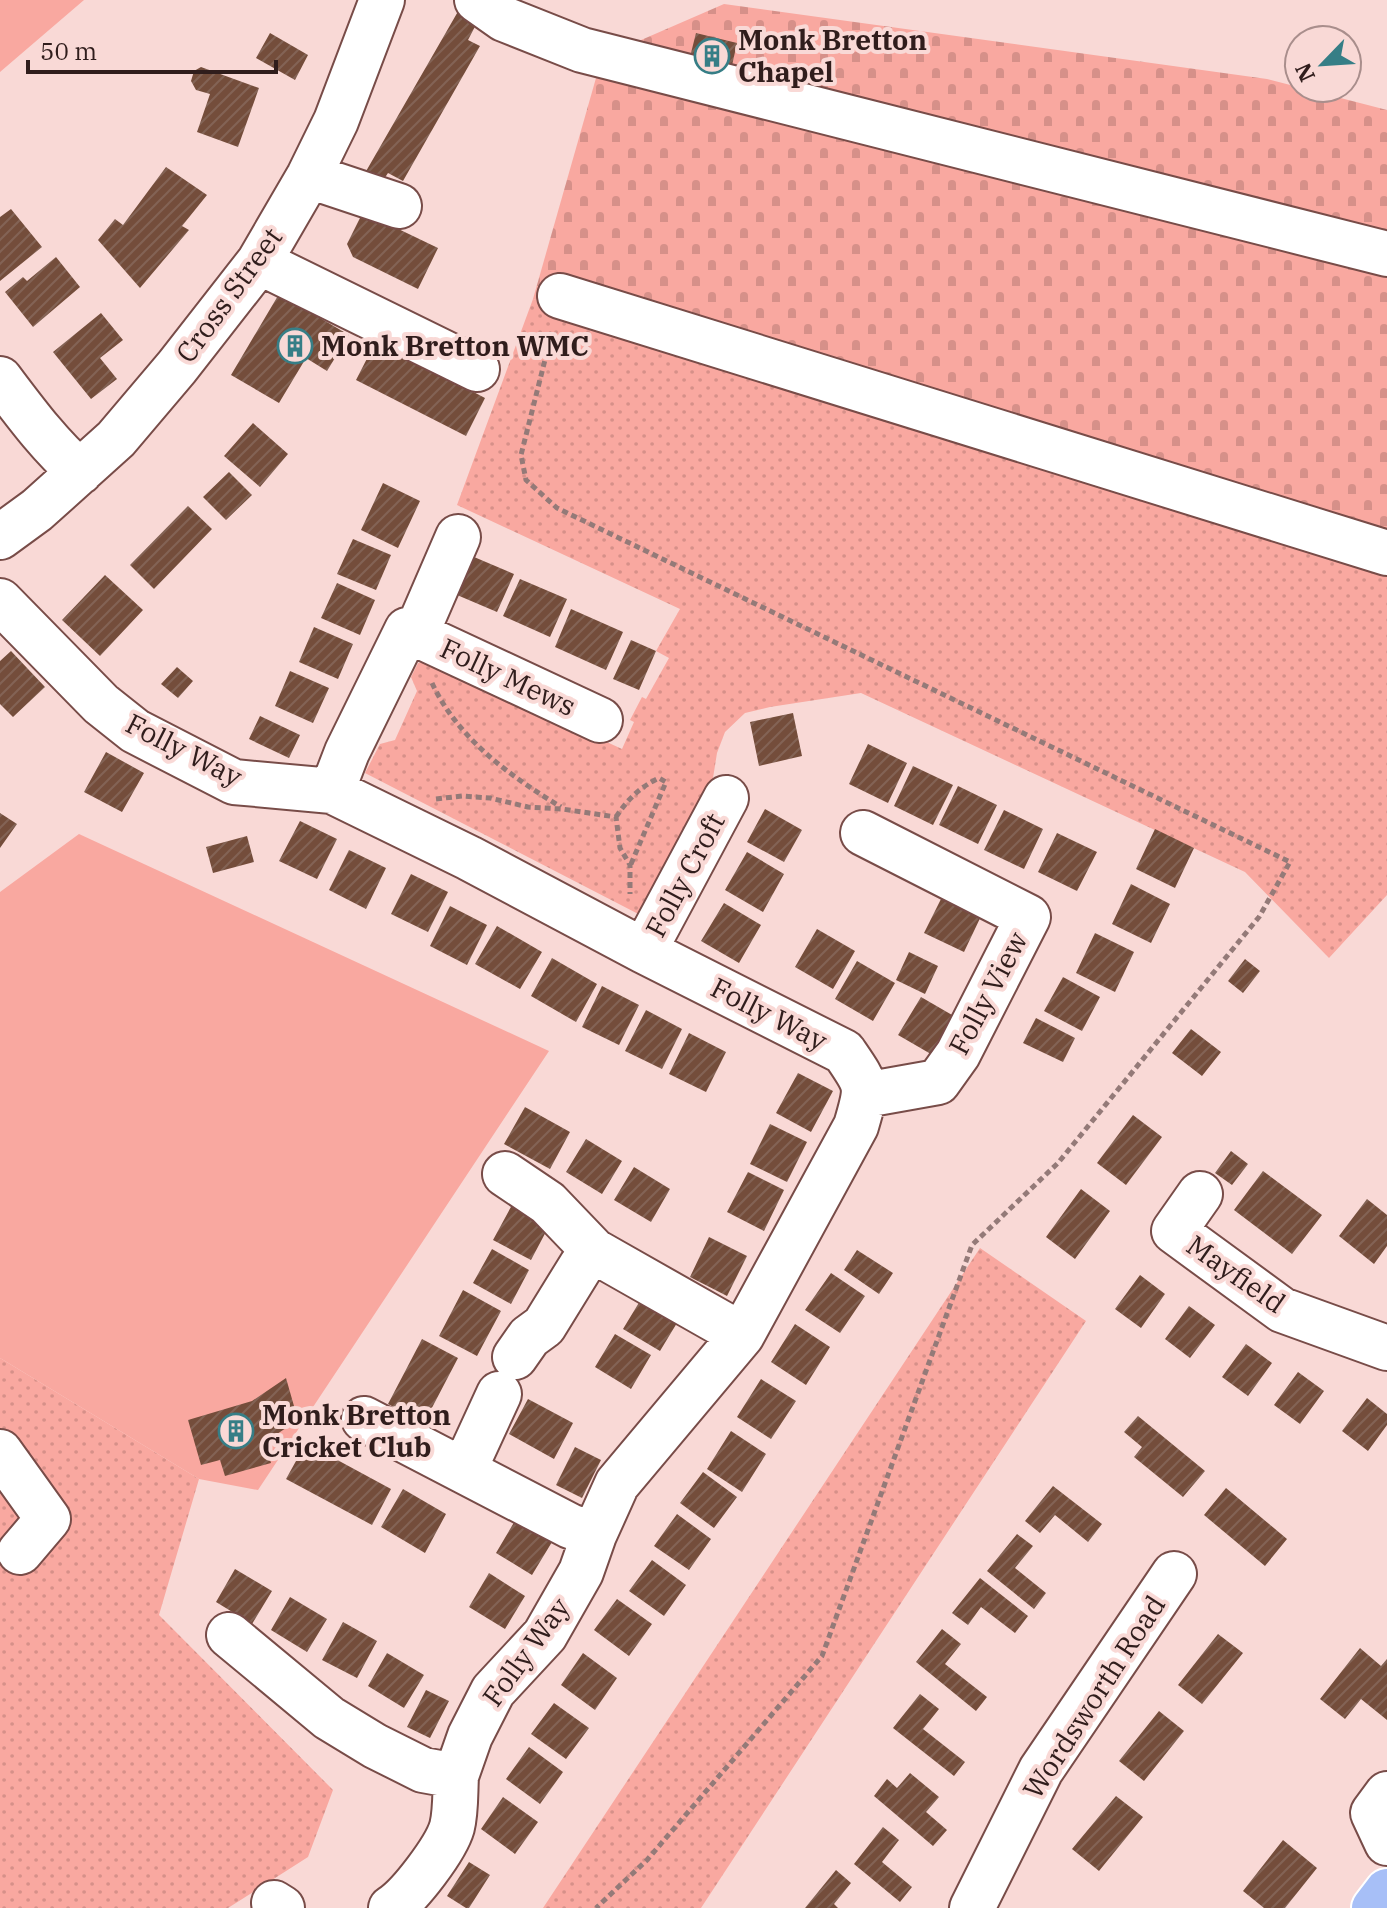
<svg xmlns="http://www.w3.org/2000/svg" width="1387" height="1908" font-family="'IBM Plex Serif',serif">
<defs>
<pattern id="grass-dots" width="8" height="8" patternUnits="userSpaceOnUse" patternTransform="scale(2)"><rect width="8" height="8" fill="#f9a8a0"/><path d="M2 2h.1M6 6h.1" fill="none" stroke="#d69089" stroke-width="1.8" stroke-linecap="round"/></pattern>
<pattern id="cemetery-stones" width="16" height="16" patternUnits="userSpaceOnUse" patternTransform="scale(2)"><rect width="16" height="16" fill="#f9a8a0"/><path d="M2 7V4a2 2 0 0 1 4 0v3zM10 15v-3a2 2 0 0 1 4 0v3z" fill="#d69089"/></pattern>
<pattern id="building-hatch" width="6" height="6" patternUnits="userSpaceOnUse" patternTransform="scale(2)"><rect width="6" height="6" fill="#744d3b"/><path d="M-1 1l2-2M0 6l6-6M5 7l2-2" fill="none" stroke="#836355"/></pattern>
</defs>
<rect width="100%" height="100%" fill="#f9d9d6"/>
<path fill="url(#grass-dots)" d="M533,299L1387,575V895L1329,958L1245,872L861,693L770,707L745,713L725,732L717,753L713,778V795L648,919L365,773L380,744L395,740L417,691L411,677L418,663L430,661L622,749L634,722L630,720L642,697L646,699L669,658L656,651L680,609L457,505Z
M980,1248L1086,1321L701,1908H543Z
M0,1358L199,1479L159,1615L333,1790L308,1857L228,1908H0Z"/>
<path fill="url(#cemetery-stones)" d="M724,4L1267,79L1387,110V575L533,299L602,57Z"/>
<path fill="#f9a8a0" d="M0,0H84L0,72Z
M79,834L549,1051L258,1490L199,1479L0,1358V892Z"/>
<path fill="url(#building-hatch)" d="M460,8L479,19L468,40L480,46L403,181L388,173L382,182L365,173Z
M270,33L308,55L295,80L256,58Z
M696,33L737,43L729,79L687,69Z
M201,67L259,88L238,147L197,132L210,94L196,90L191,81L194,71Z
M166,167L207,195L182,226L189,230L140,288L98,240L115,219L123,225Z
M11,209L42,247L0,281V217Z
M363,212L438,248L418,289L353,257L347,244Z
M56,257L80,287L33,327L5,292L23,277L27,281Z
M279,294L349,335L327,371L306,358L279,403L231,375Z
M101,313L123,340L100,358L117,379L91,399L53,352Z
M376,341L485,398L466,436L356,380Z
M253,423L288,454L260,487L224,456Z
M229,472L252,495L226,520L203,497Z
M383,483L420,501L398,548L361,530Z
M188,506L212,529L154,589L130,565Z
M353,539L391,555L376,590L337,574Z
M467,554L514,574L497,612L450,592Z
M105,575L143,610L100,656L62,620Z
M520,579L567,599L550,637L503,616Z
M337,583L375,600L360,635L321,618Z
M571,609L623,632L606,670L555,647Z
M314,627L353,644L338,679L299,662Z
M631,640L656,651L639,690L613,679Z
M11,651L45,687L13,717L0,704V661Z
M177,667L193,681L178,698L161,684Z
M290,671L329,688L313,723L275,706Z
M793,713L802,756L759,766L750,722Z
M260,716L300,735L289,758L249,739Z
M868,744L907,763L888,803L849,784Z
M106,752L144,773L122,812L84,792Z
M913,766L953,785L933,825L894,806Z
M958,786L997,805L978,844L939,825Z
M765,809L802,830L784,862L747,842Z
M1004,810L1043,829L1024,869L984,850Z
M0,813L17,824L0,848Z
M300,821L337,839L317,879L279,861Z
M1155,829L1194,848L1175,888L1136,869Z
M1057,833L1097,852L1077,891L1038,872Z
M247,836L254,862L213,873L206,847Z
M349,850L386,868L366,909L329,890Z
M747,852L784,874L763,912L725,890Z
M411,874L448,892L428,932L391,914Z
M1131,884L1170,904L1151,943L1112,924Z
M944,893L983,912L964,952L924,933Z
M724,903L761,925L739,963L701,941Z
M450,906L487,925L467,965L430,946Z
M497,926L542,952L520,989L475,964Z
M817,929L855,951L833,989L795,967Z
M1095,933L1134,952L1115,992L1076,973Z
M909,952L938,966L925,994L896,980Z
M552,958L597,984L576,1022L531,996Z
M1245,959L1260,971L1243,993L1228,981Z
M857,961L895,983L873,1021L835,999Z
M1063,977L1100,997L1082,1031L1044,1011Z
M602,986L639,1005L619,1045L582,1027Z
M921,997L959,1019L936,1057L898,1035Z
M646,1010L682,1029L662,1069L625,1051Z
M1036,1018L1075,1038L1063,1062L1023,1043Z
M1191,1029L1221,1052L1202,1076L1172,1053Z
M689,1033L726,1052L706,1092L669,1074Z
M798,1073L833,1091L811,1132L776,1113Z
M525,1107L570,1132L550,1169L504,1144Z
M1133,1115L1162,1137L1126,1185L1097,1163Z
M770,1124L807,1142L787,1182L750,1164Z
M586,1139L622,1161L602,1194L566,1172Z
M1231,1151L1248,1164L1232,1185L1215,1173Z
M634,1167L670,1189L651,1222L614,1200Z
M1263,1171L1322,1215L1292,1254L1234,1210Z
M748,1172L784,1190L764,1231L727,1212Z
M1081,1189L1110,1211L1075,1259L1046,1237Z
M1367,1199L1387,1215V1246L1374,1264L1339,1236Z
M512,1205L549,1226L531,1260L493,1240Z
M709,1237L747,1256L727,1296L690,1277Z
M492,1249L529,1270L511,1304L473,1283Z
M857,1250L893,1273L879,1294L844,1270Z
M831,1273L865,1296L840,1333L805,1310Z
M1140,1275L1165,1294L1141,1328L1115,1309Z
M463,1290L501,1311L477,1356L439,1336Z
M643,1296L680,1318L660,1351L623,1329Z
M1189,1306L1215,1325L1190,1358L1165,1339Z
M795,1324L830,1347L806,1385L771,1362Z
M615,1334L651,1355L631,1389L595,1367Z
M422,1339L458,1358L424,1423L388,1404Z
M1246,1344L1272,1363L1248,1396L1222,1377Z
M1298,1372L1324,1391L1300,1424L1274,1405Z
M286,1378L298,1420L265,1442L271,1463L225,1476L220,1460L201,1465L188,1420L252,1401Z
M761,1379L796,1401L771,1439L737,1417Z
M1367,1398L1387,1414V1425L1368,1451L1342,1431Z
M528,1399L573,1423L554,1459L509,1434Z
M1138,1416L1205,1471L1183,1497L1134,1457L1142,1447L1124,1432Z
M731,1431L766,1454L742,1492L707,1469Z
M306,1443L391,1489L372,1525L286,1479Z
M575,1447L601,1460L582,1498L556,1485Z
M703,1472L737,1497L714,1528L680,1503Z
M1053,1486L1102,1524L1088,1542L1055,1515L1040,1533L1025,1521Z
M1226,1488L1287,1539L1265,1566L1204,1515Z
M403,1489L446,1514L425,1553L381,1527Z
M677,1514L711,1539L689,1570L654,1546Z
M516,1519L552,1542L532,1575L496,1553Z
M1017,1534L1033,1546L1015,1568L1046,1593L1034,1609L987,1571Z
M652,1560L686,1585L664,1616L629,1591Z
M235,1569L272,1591L252,1624L216,1602Z
M489,1573L525,1596L505,1629L469,1607Z
M980,1578L1028,1616L1015,1633L981,1607L968,1625L952,1613Z
M290,1597L327,1619L307,1652L271,1630Z
M617,1599L652,1624L629,1656L594,1630Z
M343,1622L377,1641L357,1678L322,1660Z
M942,1629L961,1644L945,1664L987,1697L976,1711L916,1662Z
M1218,1634L1243,1653L1202,1704L1178,1685Z
M1360,1648L1381,1666L1387,1659V1720L1361,1699L1345,1719L1320,1699Z
M387,1653L424,1675L404,1708L368,1686Z
M583,1653L617,1678L595,1710L561,1685Z
M426,1690L449,1701L430,1738L407,1727Z
M920,1694L939,1709L923,1729L965,1762L954,1776L893,1728Z
M554,1703L589,1728L566,1759L531,1734Z
M1159,1711L1184,1731L1144,1781L1119,1761Z
M529,1747L563,1772L540,1804L506,1779Z
M910,1773L939,1797L926,1812L947,1830L933,1846L874,1796L887,1779L897,1788Z
M1116,1796L1143,1817L1099,1871L1072,1849Z
M503,1797L538,1822L515,1854L481,1829Z
M883,1827L899,1840L882,1862L912,1887L900,1902L854,1864Z
M1283,1840L1317,1868L1285,1908H1264L1243,1891Z
M469,1862L490,1875L469,1908H466L447,1896Z
M836,1870L851,1883L834,1904L838,1908H805Z"/>
<g fill="none" stroke-linecap="round" stroke-linejoin="round">
<g stroke="#784c48" stroke-width="48">
<path id="minor" d="M477,0L504,19L582,50L1387,254
M309,176L399,206
M259,262L477,369
M560,296L1387,553
M0,379C25,412 49,445 80,472
M0,537L37,510L116,439L177,367L259,262L309,176L336,121L382,0
M0,601L101,704L135,731L234,782L332,791L469,858L644,951L844,1052C868,1087 868,1085 856,1126L742,1335L617,1484L594,1535L581,1572L545,1635L493,1691L470,1736L456,1776L423,1770L375,1746L329,1718L229,1635
M416,634L458,537
M332,791L347,752L407,630L600,720
M863,833L1028,917L958,1054L938,1082L865,1095
M644,951L726,798
M505,1174L548,1203L594,1251L742,1335
M1200,1194L1174,1231L1282,1310L1387,1348
M515,1357L529,1337L544,1326L581,1266L594,1251
M364,1419L570,1526L594,1535
M0,1452L48,1519L20,1552
M464,1470L499,1394
M1387,1794L1373,1813L1387,1843
M274,1903L282,1908
M391,1908C410,1896 446,1848 452,1827C456,1811 455,1792 456,1776
M972,1908L1041,1770L1174,1574"/>
</g>
<g stroke="#fff" stroke-width="48">
<path id="major" d="M1374,1908L1387,1891"/>
</g>
<path stroke="#947a78" stroke-width="5" stroke-dasharray="6 4" stroke-linecap="butt" d="M552,332L521,455L526,480L557,508L1290,862L1259,917L1058,1163L972,1245L822,1656L647,1860L596,1908
M432,683C458,739 510,776 561,807
M436,799L462,796L490,798L528,807L562,809L616,817L620,848L630,865V894
M616,817C627,800 640,787 659,778L666,782L631,864"/>
<use href="#minor" stroke="#fff" stroke-width="44"/>
<use href="#major" stroke="#a7bff7" stroke-width="44"/>
</g>
<defs>
<g id="building-ring" transform="scale(1.8)"><circle r="9.5" fill="#f9d9d6" stroke="#367e86" stroke-width="1.5"/><path d="M-4-6H4V6H1V3H-1V6H-4ZM-2.5-4.3h1.7v1.8h-1.7ZM.8-4.3h1.7v1.8H.8ZM-2.5-1h1.7V.8h-1.7ZM.8-1h1.7V.8H.8Z" fill="#367e86"/></g>
</defs>
<g fill-rule="evenodd">
<use href="#building-ring" x="712" y="56"/>
<use href="#building-ring" x="295" y="346"/>
<use href="#building-ring" x="236" y="1431"/>
</g>
<g text-anchor="middle" stroke-width="8" stroke-linejoin="round" paint-order="stroke">
<g font-size="28" font-weight="bold" fill="#301d1c" stroke="#f9d9d6" text-anchor="start">
<text x="738" y="50">Monk Bretton<tspan x="738" dy="32">Chapel</tspan></text>
<text x="321" y="356">Monk Bretton WMC</text>
<text x="262" y="1425">Monk Bretton<tspan x="262" dy="32">Cricket Club</tspan></text>
</g>
<g font-size="28" fill="#301d1c" stroke="#f9d9d6">
<text transform="translate(229 295) rotate(-54)" y="10">Cross Street</text>
<text transform="translate(508 677) rotate(25)" y="10">Folly Mews</text>
<text transform="translate(184 750) rotate(27)" y="10">Folly Way</text>
<text transform="translate(685 875) rotate(-62)" y="10">Folly Croft</text>
<text transform="translate(988 993) rotate(-62)" y="10">Folly View</text>
<text transform="translate(769 1014) rotate(27)" y="10">Folly Way</text>
<text transform="translate(1236 1274) rotate(35)" y="10">Mayfield</text>
<text transform="translate(526 1652) rotate(-54)" y="10">Folly Way</text>
<text transform="translate(1094 1697) rotate(-57)" y="10">Wordsworth Road</text>
</g>
</g>
<g transform="translate(1323 64) rotate(245)"><circle r="38" fill="#f9d9d6" stroke="#a98e8c" stroke-width="2"/>
<path d="M0-6L14 30L0 20L-14 30Z" fill="#367e86"/>
<text y="-12" font-size="22" font-weight="bold" text-anchor="middle" fill="#301d1c">N</text>
</g>
<path d="M28 60v12h248v-12" fill="none" stroke="#301d1c" stroke-width="4"/>
<text x="40" y="60" font-size="24" fill="#301d1c" stroke="#f9d9d6" stroke-width="6" paint-order="stroke">50 m</text>
</svg>
